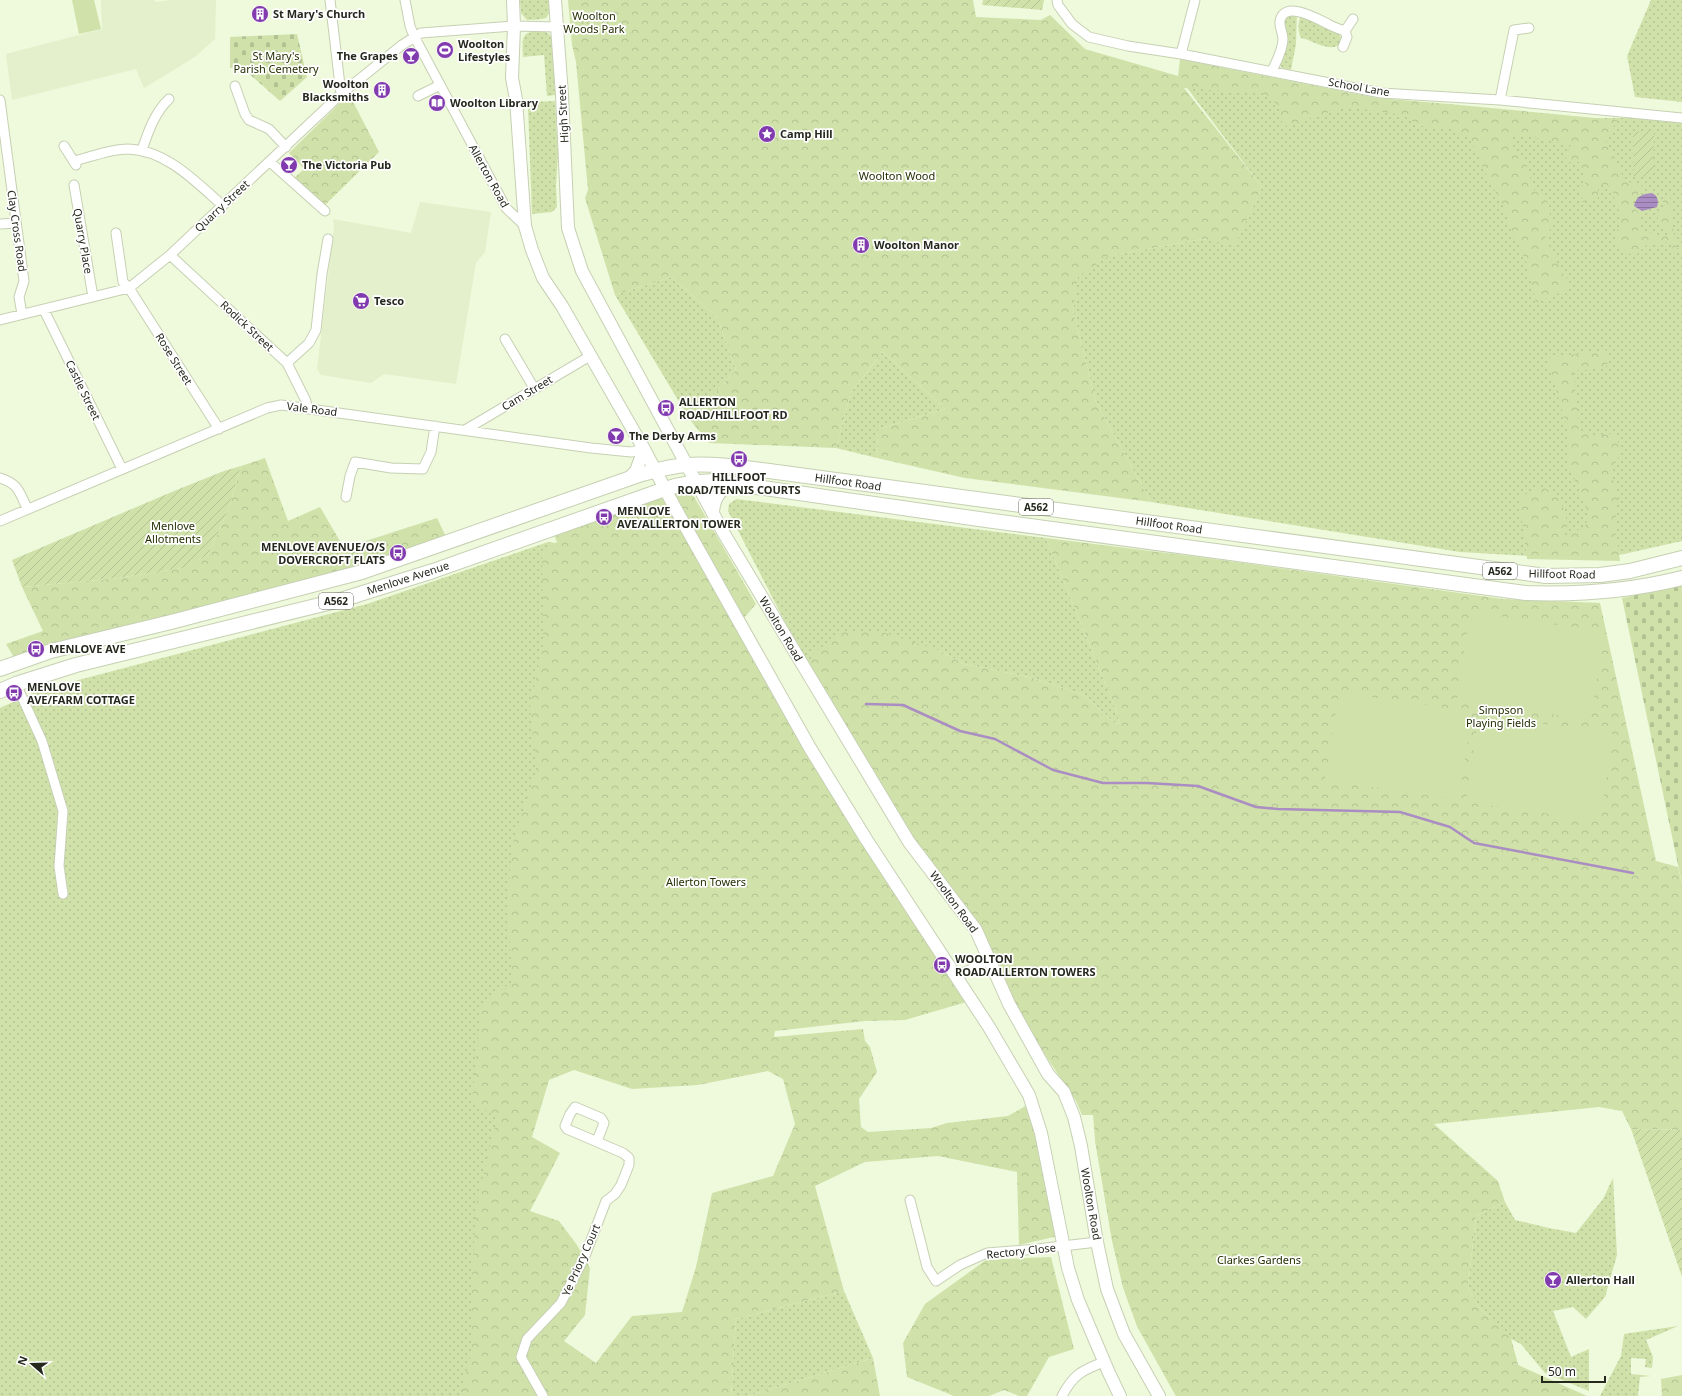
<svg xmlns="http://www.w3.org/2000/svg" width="1682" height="1396" font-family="'Noto Sans',sans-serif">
<defs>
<pattern id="grass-dots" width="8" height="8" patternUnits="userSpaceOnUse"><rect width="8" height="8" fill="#d0e2aa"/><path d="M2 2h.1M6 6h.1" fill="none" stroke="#b2c292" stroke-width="1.8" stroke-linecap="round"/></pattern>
<pattern id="forest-crowns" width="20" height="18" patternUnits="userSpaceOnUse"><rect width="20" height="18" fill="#d0e2aa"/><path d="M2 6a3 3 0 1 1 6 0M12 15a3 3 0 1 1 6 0" fill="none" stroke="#b2c292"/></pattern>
<pattern id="cemetery-stones" width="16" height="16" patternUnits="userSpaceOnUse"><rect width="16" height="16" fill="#d0e2aa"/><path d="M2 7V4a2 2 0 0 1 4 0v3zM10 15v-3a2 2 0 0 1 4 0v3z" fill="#b2c292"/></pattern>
<pattern id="garden-furrows" width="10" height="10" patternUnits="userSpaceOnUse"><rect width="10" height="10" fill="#d0e2aa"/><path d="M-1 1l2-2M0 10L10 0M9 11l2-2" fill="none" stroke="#b2c292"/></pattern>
<pattern id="water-rules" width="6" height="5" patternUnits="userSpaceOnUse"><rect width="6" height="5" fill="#aa8dc2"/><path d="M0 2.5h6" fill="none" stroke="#8a739d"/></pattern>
</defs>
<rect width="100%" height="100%" fill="#eff9dc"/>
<path fill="#e4f0cb" d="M101,0H154L155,2L171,0H216L215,39L195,57L144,88L136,69L12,100L6,54L102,29Z
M420,202L491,212L485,252L476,263L456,384L384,374L371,383L321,375L317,369L334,226L333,219L411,233Z"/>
<path fill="url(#grass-dots)" d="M520,0H549C551,21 546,19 527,20L521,13Z
M1651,0H1682V102L1635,97L1627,56Z
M1297,12L1296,44L1291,70L1282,68L1280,65L1283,25L1286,15Z
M1302,13L1329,30L1337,32L1341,37L1340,44C1330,53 1312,40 1301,38C1297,30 1298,21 1302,13Z
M545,31L549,34L552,38L555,95L547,96L544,55L523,57C522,35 521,31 545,31Z
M1178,76L1390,102L1577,118H1668L1682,121V541L1597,560L1460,552L1151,502L1096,402L1073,310L1077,277L1108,256L1203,239L1235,244L1262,187Z
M555,101L558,154L556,185L557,207L552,212L532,214L528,107L530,102Z
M671,277L717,317L736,370L690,420L615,295Z
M883,352L945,409L878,429L877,458L836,448L851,392Z
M736,499L1046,538L1118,715L1119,727L1084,695L1029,677L964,664L938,650L808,667L728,511L729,504Z
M548,542L555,543L495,1396H0V708L37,691L367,604Z
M1095,1140L1326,1273L1490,1318L1478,1306L1468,1287L1476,1216L1505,1202L1515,1220L1549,1228L1576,1233L1603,1199L1613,1178L1617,1255L1605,1297L1586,1319L1573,1307L1553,1311L1571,1357L1589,1349V1391L1545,1373L1521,1344L1511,1339L1518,1365L1532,1372L1176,1396L1137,1326L1123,1287L1112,1240Z
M844,1291L873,1358L748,1396H731L736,1319Z
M1678,1326L1646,1340L1653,1357L1652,1368L1645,1367L1646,1359L1631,1358V1374L1651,1376L1640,1377L1638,1396H1600L1621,1356L1624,1334Z"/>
<path fill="url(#forest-crowns)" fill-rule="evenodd" d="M568,0H973L976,17L1041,20L1050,15L1085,49L1178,76L1180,59L1377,98L1449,104L1617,120L1606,141L1625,181L1643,186L1632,204L1641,217L1638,227L1645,233L1646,237L1648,233L1669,237V228L1664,227L1658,219V213L1663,207V195L1670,196L1672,226L1677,248H1682V251L1674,253L1671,242L1657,243L1651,246L1647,238L1648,244L1634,257L1617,244L1615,234L1622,222V216L1615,204L1613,189L1608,185L1598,187V198L1583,202L1578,188L1586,183L1579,162H1568L1564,154L1571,145L1525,136H1507L1526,166L1535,192L1542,193L1548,204L1552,227L1545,237L1561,271L1573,287L1536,303L1526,261L1511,229L1501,200L1490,184L1470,138L1447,128L1422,126L1402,115L1357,108H1343L1282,127V109L1266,94L1184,88L1262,187L1235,245L1203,239L1109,256L1078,277L1073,310L1096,402L1151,502L965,478L877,458L878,429L945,409L883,352L851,392L836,448L709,443L690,420L736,370L717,317L671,277L615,295L585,198L588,190L576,62L572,45Z
M349,94L379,152L325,205L293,179L304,169L289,153Z
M1606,350L1611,357L1605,368L1573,371L1580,430L1597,436L1614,433L1622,451L1614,466L1612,476L1618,497L1615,528L1620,561L1527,559L1519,497L1543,487L1559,497L1566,516L1565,537L1585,526L1589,514L1568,464L1569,434L1547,358Z
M265,458L288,521L320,507L344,548L437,518L447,539L328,575L15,659L6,644L43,631L22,587L118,578L182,568L208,555L229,508L241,466Z
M689,488L756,604L737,626L970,1001L905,1020L865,1021L775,1031L774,1037L863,1029L865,1041L870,1047L877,1072L859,1099L861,1127L868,1132L931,1128L947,1123L1008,1116L1029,1104L1058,1236L1019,1245L1017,1172L938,1156L865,1162L815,1186L844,1291L736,1319L731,1396H460L472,1350L471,1299L476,1205L497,1118L472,1101L480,1020L478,1007L512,982L508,915L511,850L536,770L530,707L543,644L542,551L557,542L554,535ZM574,1070L632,1089L698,1085L768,1071L783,1079L795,1124L773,1176L712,1193L696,1267L682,1312L632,1316L596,1363L564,1341L585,1315L590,1268L577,1245L559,1221L530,1211L560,1153L532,1137L549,1080Z
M1046,538L1199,557L1503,599L1600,603L1656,861L1678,867L1682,884V1130L1631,1129L1622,1111L1599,1107L1434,1124L1498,1181L1505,1202L1476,1216L1468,1287L1478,1306L1511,1339L1518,1365L1587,1396H1176L1137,1326L1123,1287L1112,1240L1095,1140L1093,1115H1082L1076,1101L1011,1004L978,930L913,843L808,667L814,652L845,631H879L938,650L964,664L1029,677L1084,695L1119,727L1118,715Z
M1051,1257L1074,1349L1049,1357L1027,1396H1019L1004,1390L989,1396H954L907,1377L903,1343L925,1304L986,1260Z
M873,1358L880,1396H748Z
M1682,1375V1396H1662L1661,1379Z"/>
<path fill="url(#cemetery-stones)" d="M297,34L307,77L280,101L245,70L230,68V37Z
M1682,583V884L1622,598L1636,595L1642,592Z"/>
<path fill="url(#garden-furrows)" d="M983,0H1044L1042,10L982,5Z
M1654,130L1653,176L1634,177L1633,132Z
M241,466L229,508L208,555L183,568L118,578L22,587L12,560L174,491L224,471Z
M1631,1129L1682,1130V1277Z"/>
<path fill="#d0e2aa" d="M72,0H94L101,29L79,34Z
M1470,612L1605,632L1590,720L1457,700Z
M1339,692L1472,712L1459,800L1325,780Z
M1479,714L1613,734L1600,821L1466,802Z"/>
<path fill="url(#water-rules)" d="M1652,193C1658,196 1659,201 1657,207L1642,211L1634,206C1636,196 1642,194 1652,193Z"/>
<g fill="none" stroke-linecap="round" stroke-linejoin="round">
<path stroke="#aa8dc2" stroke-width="2.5" d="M866,704L903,705L960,731L995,739L1053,770L1103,783H1147L1198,786L1256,807L1278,809L1400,812L1450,827L1474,843L1633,873"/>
<g stroke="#c6d0b3" stroke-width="11">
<path id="minor" d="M330,0L341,94
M405,0L410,26L414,36L506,208L525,226
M1057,0L1058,5L1072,24L1089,37L1128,46L1181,54L1381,93L1500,100L1682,118
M1343,47L1347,37L1345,31L1353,19
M1181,54L1195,0
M1272,71C1276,62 1283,50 1283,39C1283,33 1279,27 1280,21C1284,0 1316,18 1328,24C1333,27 1339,29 1345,31
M235,86L245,114L249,120L269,129L286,147
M418,96L440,85
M0,100L24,281L19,297L22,314
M1500,100L1514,30L1529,28
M64,146L76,165
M142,150C148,132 155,112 169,99
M74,161C91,157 110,149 128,149C166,150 196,182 222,205
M270,162L325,211
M74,185L93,297
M0,224L16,223
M116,233L123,282L129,288L219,429
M170,255L287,363L306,401L307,409
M44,310L122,469
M0,320L129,288L170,255L341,94L402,45L421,33L514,26L557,27
M505,339L534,388
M287,363L309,343L316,330L322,274L328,239
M465,430L590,356
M0,478C19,484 19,492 27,508
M346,497L350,476L355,462L391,468L423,469L431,452L435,426
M0,521L267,408L281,405L591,448L631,452L644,449
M16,684L42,741L63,811L59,866L63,894
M956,977L989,960
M910,1200L927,1267L936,1281L960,1265L987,1253L1037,1249L1097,1242
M543,1396L521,1357L527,1339L561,1303L585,1256L606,1201L615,1194L621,1185L629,1165V1158L623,1153L567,1129L565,1126L570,1114L575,1107L601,1118L604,1123L597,1141
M1062,1396C1073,1375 1082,1370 1104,1362"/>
</g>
<g stroke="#c6d0b3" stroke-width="14">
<path id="secondary" d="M513,0L514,26L512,78L516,99L525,226L532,250L543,278L562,306L644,449L674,506L810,748L866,839L989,1027L1029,1095L1041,1133L1068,1268L1078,1300L1109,1373L1120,1396
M555,0L562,95L568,228L582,271L723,532L909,842L976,930L1009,1004L1048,1074L1064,1092L1074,1117L1081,1146L1097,1242L1107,1289L1124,1334L1159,1396
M629,478L636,471L644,449
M713,512C714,498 720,488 734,484"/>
</g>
<g stroke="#c6d0b3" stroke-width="16">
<path id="trunk" d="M0,669L51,651L171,622L362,572L642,474C657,470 671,466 687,465C719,463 752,469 784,473L1546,576L1600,575L1630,571L1682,558
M0,691L16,684L76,665L344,599L433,571L665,489C682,483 697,482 715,481L986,520L1526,593C1579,595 1630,591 1682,578"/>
</g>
<use href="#minor" stroke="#fff" stroke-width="9"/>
<use href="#secondary" stroke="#fff" stroke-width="12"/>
<use href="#trunk" stroke="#fff" stroke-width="14"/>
</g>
<defs>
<g id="building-disc" transform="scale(0.9)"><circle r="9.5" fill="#813bae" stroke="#fff"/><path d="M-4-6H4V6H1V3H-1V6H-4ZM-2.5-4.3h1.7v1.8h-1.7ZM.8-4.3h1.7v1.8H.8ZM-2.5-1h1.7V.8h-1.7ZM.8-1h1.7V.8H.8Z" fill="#fff"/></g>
<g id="stadium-disc" transform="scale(0.9)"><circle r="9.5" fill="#813bae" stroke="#fff"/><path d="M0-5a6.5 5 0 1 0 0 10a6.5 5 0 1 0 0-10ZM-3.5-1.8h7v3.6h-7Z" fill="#fff"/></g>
<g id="bar-disc" transform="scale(0.9)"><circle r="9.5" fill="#813bae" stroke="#fff"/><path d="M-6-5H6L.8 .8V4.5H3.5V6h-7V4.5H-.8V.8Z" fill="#fff"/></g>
<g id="library-disc" transform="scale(0.9)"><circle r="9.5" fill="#813bae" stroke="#fff"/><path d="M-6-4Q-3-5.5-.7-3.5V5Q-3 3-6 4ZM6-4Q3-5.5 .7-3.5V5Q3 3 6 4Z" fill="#fff"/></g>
<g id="sight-disc" transform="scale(0.9)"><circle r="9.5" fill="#813bae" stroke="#fff"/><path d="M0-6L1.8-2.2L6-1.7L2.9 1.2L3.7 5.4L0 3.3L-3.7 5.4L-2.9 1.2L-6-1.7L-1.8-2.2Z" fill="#fff"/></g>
<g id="supermarket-disc" transform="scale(0.9)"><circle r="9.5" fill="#813bae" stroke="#fff"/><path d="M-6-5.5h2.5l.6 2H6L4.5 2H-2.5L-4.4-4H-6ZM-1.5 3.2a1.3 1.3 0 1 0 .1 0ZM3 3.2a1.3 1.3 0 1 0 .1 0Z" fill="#fff"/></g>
<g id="bus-disc" transform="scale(0.9)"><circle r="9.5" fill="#813bae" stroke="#fff"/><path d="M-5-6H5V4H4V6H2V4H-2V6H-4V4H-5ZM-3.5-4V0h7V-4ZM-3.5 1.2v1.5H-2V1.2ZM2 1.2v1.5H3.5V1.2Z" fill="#fff"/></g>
</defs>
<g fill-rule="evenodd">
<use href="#building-disc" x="260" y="14"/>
<use href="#stadium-disc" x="445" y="50"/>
<use href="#bar-disc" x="411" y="56"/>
<use href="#building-disc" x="382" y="90"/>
<use href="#library-disc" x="437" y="103"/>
<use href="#sight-disc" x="767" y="134"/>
<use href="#bar-disc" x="289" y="165"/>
<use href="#building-disc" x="861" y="245"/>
<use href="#supermarket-disc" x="361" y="301"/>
<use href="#bus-disc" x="666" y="408"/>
<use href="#bar-disc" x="616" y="436"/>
<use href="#bus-disc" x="739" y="459"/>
<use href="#bus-disc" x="604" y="517"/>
<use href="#bus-disc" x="398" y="553"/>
<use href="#bus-disc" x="36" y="649"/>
<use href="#bus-disc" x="14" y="693"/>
<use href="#bus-disc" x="942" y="965"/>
<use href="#bar-disc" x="1553" y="1280"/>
</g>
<g text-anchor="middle" stroke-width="3.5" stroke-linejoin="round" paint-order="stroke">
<g fill="#fff" stroke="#666861" stroke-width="1">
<rect x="1019" y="499" width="34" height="16" rx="3"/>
<rect x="1483" y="563" width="34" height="16" rx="3"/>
<rect x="319" y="593" width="34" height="16" rx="3"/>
</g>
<g font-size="10" font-weight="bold" fill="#25281d">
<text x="1036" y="511">A562</text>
<text x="1500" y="575">A562</text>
<text x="336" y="605">A562</text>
</g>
<g font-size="11" font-weight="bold" fill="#25281d" stroke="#fff" text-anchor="start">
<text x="273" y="18">St Mary's Church</text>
<text x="458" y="48">Woolton<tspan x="458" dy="13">Lifestyles</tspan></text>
<text x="398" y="60" text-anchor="end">The Grapes</text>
<text x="369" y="88" text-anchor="end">Woolton<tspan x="369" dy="13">Blacksmiths</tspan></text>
<text x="450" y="107">Woolton Library</text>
<text x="780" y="138">Camp Hill</text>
<text x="302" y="169">The Victoria Pub</text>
<text x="874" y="249">Woolton Manor</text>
<text x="374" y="305">Tesco</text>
<text x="679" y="406">ALLERTON<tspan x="679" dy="13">ROAD/HILLFOOT RD</tspan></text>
<text x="629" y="440">The Derby Arms</text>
<text x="739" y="481" text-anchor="middle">HILLFOOT<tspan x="739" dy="13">ROAD/TENNIS COURTS</tspan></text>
<text x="617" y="515">MENLOVE<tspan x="617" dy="13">AVE/ALLERTON TOWER</tspan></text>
<text x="385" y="551" text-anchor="end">MENLOVE AVENUE/O/S<tspan x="385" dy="13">DOVERCROFT FLATS</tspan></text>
<text x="49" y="653">MENLOVE AVE</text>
<text x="27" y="691">MENLOVE<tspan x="27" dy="13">AVE/FARM COTTAGE</tspan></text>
<text x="955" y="963">WOOLTON<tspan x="955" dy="13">ROAD/ALLERTON TOWERS</tspan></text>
<text x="1566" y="1284">Allerton Hall</text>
</g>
<g font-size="11" fill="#252f02" stroke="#fff">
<text x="594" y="20">Woolton<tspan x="594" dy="13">Woods Park</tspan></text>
<text x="276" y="60">St Mary's<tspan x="276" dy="13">Parish Cemetery</tspan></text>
<text x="897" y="180">Woolton Wood</text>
<text x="173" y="530">Menlove<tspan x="173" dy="13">Allotments</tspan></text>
<text x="1501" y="714">Simpson<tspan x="1501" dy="13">Playing Fields</tspan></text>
<text x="706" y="886">Allerton Towers</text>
<text x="1259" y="1264">Clarkes Gardens</text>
</g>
<g font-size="11" fill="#25281d" stroke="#fff">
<text transform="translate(1359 87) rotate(10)" y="4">School Lane</text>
<text transform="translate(563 114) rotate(-93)" y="4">High Street</text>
<text transform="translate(489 176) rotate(61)" y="4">Allerton Road</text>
<text transform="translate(222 206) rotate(-43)" y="4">Quarry Street</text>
<text transform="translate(17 231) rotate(82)" y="4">Clay Cross Road</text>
<text transform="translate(83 241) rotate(80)" y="4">Quarry Place</text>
<text transform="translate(247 326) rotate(43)" y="4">Rodick Street</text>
<text transform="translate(174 359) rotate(58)" y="4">Rose Street</text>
<text transform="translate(83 390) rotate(64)" y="4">Castle Street</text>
<text transform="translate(527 393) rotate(-31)" y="4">Cam Street</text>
<text transform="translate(312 409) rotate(7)" y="4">Vale Road</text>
<text transform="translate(848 482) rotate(8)" y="4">Hillfoot Road</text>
<text transform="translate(1169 525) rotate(8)" y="4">Hillfoot Road</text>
<text transform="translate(1562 574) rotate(1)" y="4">Hillfoot Road</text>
<text transform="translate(408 578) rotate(-18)" y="4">Menlove Avenue</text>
<text transform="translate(781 629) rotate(59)" y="4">Woolton Road</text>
<text transform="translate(954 902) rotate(54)" y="4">Woolton Road</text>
<text transform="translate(1091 1204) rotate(80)" y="4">Woolton Road</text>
<text transform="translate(1021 1251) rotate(-6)" y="4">Rectory Close</text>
<text transform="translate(581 1260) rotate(-66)" y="4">Ye Priory Court</text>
</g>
</g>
<g transform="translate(32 1364) rotate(290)" stroke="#ffffff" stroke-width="3" paint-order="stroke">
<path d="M0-3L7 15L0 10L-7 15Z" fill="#25281d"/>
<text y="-6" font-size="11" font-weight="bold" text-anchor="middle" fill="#25281d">N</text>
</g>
<path d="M1542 1376v6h63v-6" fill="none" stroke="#25281d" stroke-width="2"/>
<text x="1548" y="1376" font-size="12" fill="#25281d" stroke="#ffffff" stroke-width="3" paint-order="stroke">50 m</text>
</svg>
